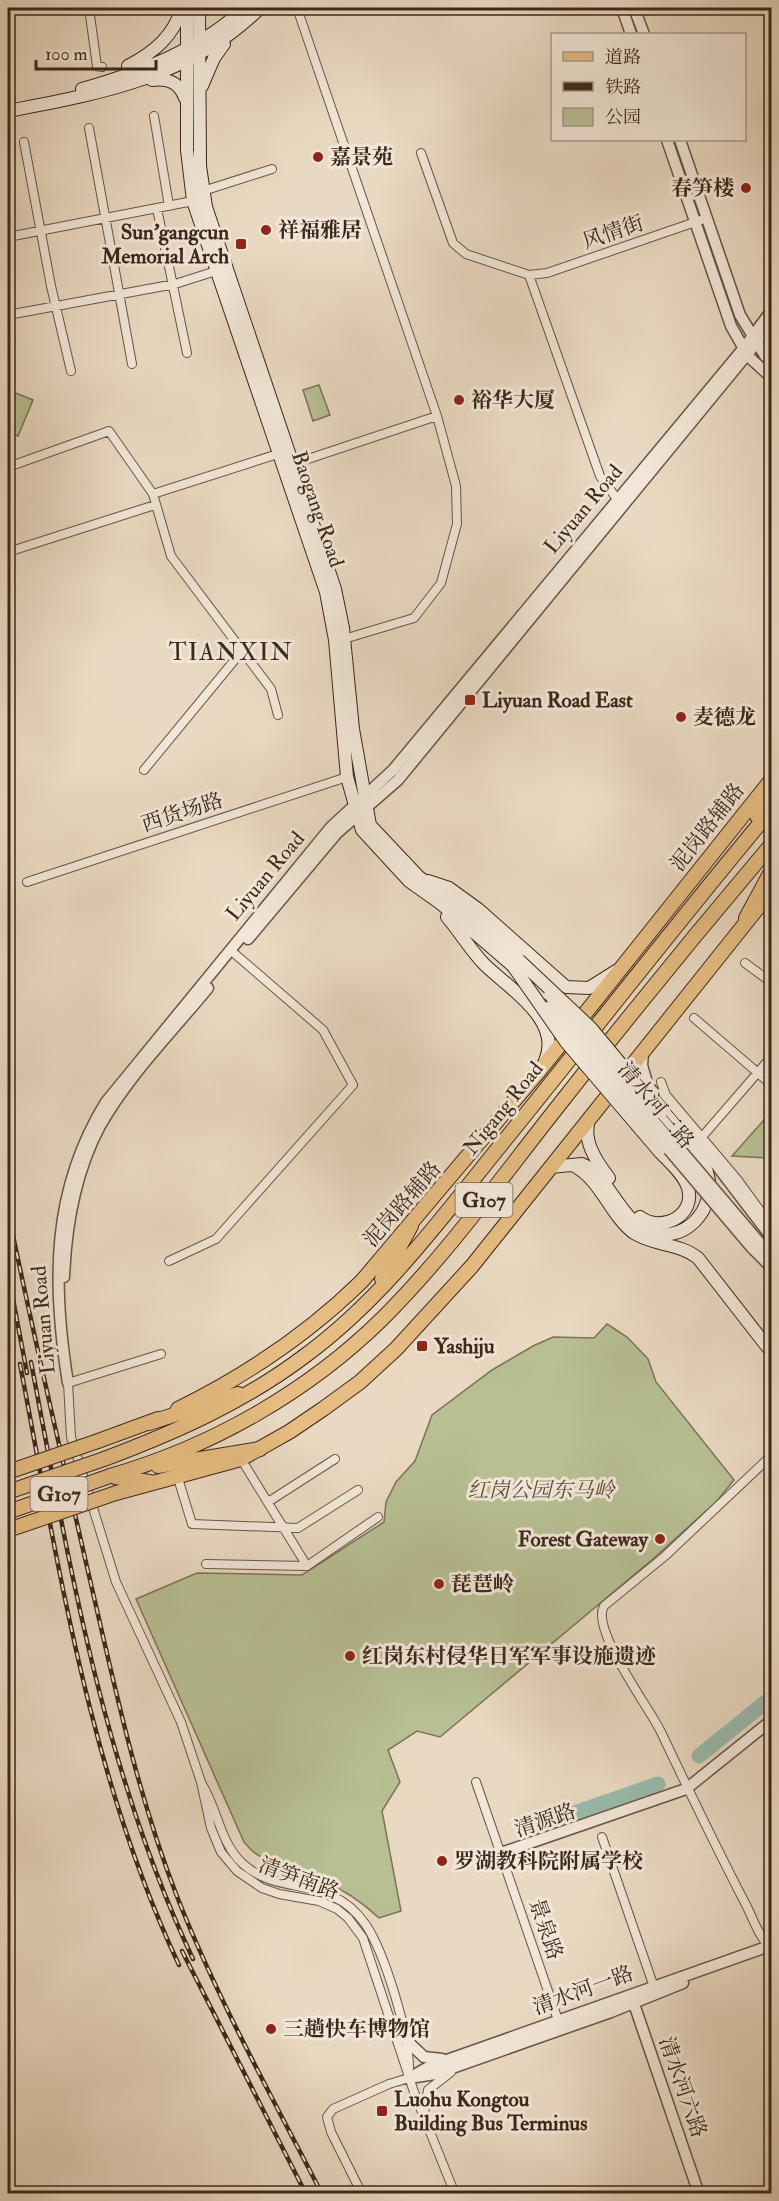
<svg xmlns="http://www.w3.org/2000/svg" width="779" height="2201" font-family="'IM FELL Double Pica','Noto Serif SC',serif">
<rect width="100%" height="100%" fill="#ead9c2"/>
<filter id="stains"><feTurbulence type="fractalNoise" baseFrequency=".00333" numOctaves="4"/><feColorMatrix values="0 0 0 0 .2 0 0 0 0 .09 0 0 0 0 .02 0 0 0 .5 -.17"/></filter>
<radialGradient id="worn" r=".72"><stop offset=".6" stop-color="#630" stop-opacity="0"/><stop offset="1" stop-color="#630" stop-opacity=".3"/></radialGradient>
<path fill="#b7bf93" stroke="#7a7357" stroke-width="1.5" d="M319,385L330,415L313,421L303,390Z
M8,390L33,400L18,436L8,432Z
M771,1112V1158L732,1156Z
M607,1324L627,1337L648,1359L656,1382L734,1480L717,1501L653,1559L440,1737L417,1731L388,1750L400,1782L382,1811L401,1911L379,1918C362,1902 343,1889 321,1880C294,1868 263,1867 244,1842L136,1599L197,1573L302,1575L384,1522L386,1502L396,1482L415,1461L432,1415L492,1370L533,1346L553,1337L594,1338Z"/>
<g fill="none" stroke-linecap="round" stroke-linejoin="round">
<path stroke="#99bbad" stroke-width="15" d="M699,1756L772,1697
M525,1830L658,1784"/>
<g stroke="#685445" stroke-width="10">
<path id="minor" d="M89,8L97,66L102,67
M297,8L437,416L456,486L457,524L441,583L414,618L344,639
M154,116L169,206
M89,128L132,364
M24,142L51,286L71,371
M421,153L453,243L466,254L529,275L600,476L620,503
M203,191L272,169
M157,209L187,353
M8,237L193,201
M529,275L547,273L707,218
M8,315L175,284L216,271
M290,465L437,416
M8,467L109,431L153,494L171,556L271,689L278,715
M153,494L284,452
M8,552L155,505
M144,770L242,651
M27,882L347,777
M745,963L772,983
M694,1018L772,1085
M661,1082L666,1095L737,1179L772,1227
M702,1137L772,1056
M169,1261L216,1239L353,1085L323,1030L235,954
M161,1354L68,1383L71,1437L116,1582L181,1722L201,1782L211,1828L221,1852L237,1871L262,1888L279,1894L319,1901L337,1909L348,1918L363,1938L414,2092L455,2194
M772,1455L665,1556L604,1606C590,1629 649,1707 661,1732C688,1789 715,1845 744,1901C752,1915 759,1939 772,1949
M241,1459L307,1566
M177,1475L192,1524L298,1528L358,1490
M268,1502L335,1459
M206,1564L307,1566L378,1517
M476,1782L558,2020
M202,1784C218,1810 220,1843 243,1864C270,1888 301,1882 332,1896C346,1902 357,1912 366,1925C385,1954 409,2033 409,2068
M602,1837L655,1990
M424,2113L428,2090L451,2072
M362,2194L331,2132L327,2117L333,2109L389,2084L409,2078"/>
</g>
<g stroke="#685445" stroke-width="13">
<path id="tertiary" d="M622,8L631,34
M634,8L644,34
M667,140L731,326L748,356L772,378
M680,140L740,315L765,356L772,361
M248,939L337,833L398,780L772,324
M643,1053L642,1065L648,1086L714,1162L772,1238
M759,1242L772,1255
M752,1248L772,1268
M64,1277C66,1227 76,1171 100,1126C128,1076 172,1032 208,988
M68,1383C52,1283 51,1191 106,1102L331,827L393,770L743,349L772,310
M501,1853L686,1789L772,1720
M632,1998L699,2194
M405,2039L424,2057L442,2059
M416,2077L435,2074L611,2012L683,1983
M409,2078L430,2066L772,1945"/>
</g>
<g stroke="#3c271b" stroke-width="14">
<path id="secondary" d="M187,8V150L193,201L326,592L335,640L347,777L362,830L409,881L440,903L513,966
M199,8L200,166L206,207L335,589L343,628L353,729L370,825L419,877L468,913L519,960
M128,66C154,52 173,37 182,8
M152,80C168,78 179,82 185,98
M202,86L214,58L224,44
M82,89C139,73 202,49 244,8
M8,111C102,93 189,78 260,8
M428,881L449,888L478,909L566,987L589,988L616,971
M447,917C460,932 471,951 485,965C510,989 563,1021 545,1061
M590,1117C581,1139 596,1161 609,1178
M550,1167L582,1164L590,1168C611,1185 621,1217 646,1230C682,1248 719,1209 707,1172C702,1155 686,1141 674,1128
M576,1167C601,1181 611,1216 634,1233C654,1246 679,1243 698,1258L772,1353
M640,1217C661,1233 696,1216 688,1188C684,1174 668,1161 659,1151"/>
</g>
<g stroke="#3c271b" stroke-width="16">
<path id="primary" d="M178,1409C245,1376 308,1334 362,1281L540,1070L772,779
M98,1441L158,1419
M116,1493L241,1459L289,1432L323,1409L360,1382L396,1349L472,1266L772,890"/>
</g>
<g stroke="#3c271b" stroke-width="16">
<path id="trunk" d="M757,816L772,793
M746,918L772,870
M382,1279L411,1226
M149,1423L238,1394
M104,1459C176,1432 244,1402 306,1355C383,1298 440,1220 500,1146C591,1034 679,920 772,809
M158,1466L260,1449
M110,1476C211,1447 308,1392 383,1318C448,1253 502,1177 559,1105C628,1017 699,930 772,844
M115,1477L150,1482"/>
</g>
<use href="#minor" stroke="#f1e6d7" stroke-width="8"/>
<use href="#tertiary" stroke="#f1e6d7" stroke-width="10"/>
<use href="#secondary" stroke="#f1e6d7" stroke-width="12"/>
<use href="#primary" stroke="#e5bc81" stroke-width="14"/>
<use href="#trunk" stroke="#e5bc81" stroke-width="14"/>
<g stroke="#3c271b" stroke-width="4.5">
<path id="rail" d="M8,1211C32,1330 60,1448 87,1567C113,1678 136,1792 178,1899C218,2000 272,2097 322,2194
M8,1273L27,1373
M31,1362C70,1567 103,1768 193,1959
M20,1364C59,1568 90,1776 179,1965
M182,1951L306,2194"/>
</g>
<use href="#rail" stroke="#f1e6d7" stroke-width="2" stroke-dasharray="7" stroke-linecap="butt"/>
<g stroke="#685445" stroke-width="13" stroke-linecap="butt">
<path id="tertiary-bridge" d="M549,995L759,1242
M548,1007L752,1248"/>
</g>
<g stroke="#3c271b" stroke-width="14" stroke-linecap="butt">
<path id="secondary-bridge" d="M519,960L591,1028L674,1128
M513,966L566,1042L659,1151"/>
</g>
<g stroke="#3c271b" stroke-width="16" stroke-linecap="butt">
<path id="primary-bridge" d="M8,1472L98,1441
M8,1530L116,1493"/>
</g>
<g stroke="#3c271b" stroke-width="16" stroke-linecap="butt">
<path id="trunk-bridge" d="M8,1492L104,1459
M8,1512L110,1476"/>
</g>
<use href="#tertiary-bridge" stroke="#f1e6d7" stroke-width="10"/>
<use href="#secondary-bridge" stroke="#f1e6d7" stroke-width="12"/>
<use href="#primary-bridge" stroke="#e5bc81" stroke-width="14"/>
<use href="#trunk-bridge" stroke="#e5bc81" stroke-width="14"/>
</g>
<g fill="#8f2418" stroke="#f1e6d7" stroke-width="2">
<circle cx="318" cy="157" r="6"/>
<circle cx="746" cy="188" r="6"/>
<circle cx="266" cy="230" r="6"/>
<rect x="235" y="238" width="12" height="12" rx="3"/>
<circle cx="459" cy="400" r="6"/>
<rect x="464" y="694" width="12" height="12" rx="3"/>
<circle cx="681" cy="717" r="6"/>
<rect x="416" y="1340" width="12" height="12" rx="3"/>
<circle cx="660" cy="1539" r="6"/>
<circle cx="439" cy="1584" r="6"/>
<circle cx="350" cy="1656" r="6"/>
<circle cx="442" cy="1861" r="6"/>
<circle cx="271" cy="2029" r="6"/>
<rect x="376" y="2105" width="12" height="12" rx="3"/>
</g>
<g text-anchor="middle" stroke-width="6" stroke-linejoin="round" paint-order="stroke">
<g fill="#f1e6d7" stroke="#726053" stroke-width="1.5">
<rect x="455.5" y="1183" width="57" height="34" rx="4.5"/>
<rect x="30.5" y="1477" width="57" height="34" rx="4.5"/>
</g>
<g font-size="20" font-weight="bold" fill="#3c271b">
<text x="484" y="1207">G107</text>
<text x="59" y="1501">G107</text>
</g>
<g font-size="21" font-weight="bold" fill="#3c271b" stroke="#f1e6d7" text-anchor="start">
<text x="330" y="164">嘉景苑</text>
<text x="734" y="195" text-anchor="end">春笋楼</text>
<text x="278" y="237">祥福雅居</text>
<text x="229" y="239" text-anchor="end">Sun'gangcun<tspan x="229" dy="24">Memorial Arch</tspan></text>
<text x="471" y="407">裕华大厦</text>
<text x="482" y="707">Liyuan Road East</text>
<text x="693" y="724">麦德龙</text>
<text x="434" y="1353">Yashiju</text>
<text x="648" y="1546" text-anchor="end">Forest Gateway</text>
<text x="451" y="1591">琵琶岭</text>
<text x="362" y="1663">红岗东村侵华日军军事设施遗迹</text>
<text x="454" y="1868">罗湖教科院附属学校</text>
<text x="283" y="2036">三趟快车博物馆</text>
<text x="394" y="2106">Luohu Kongtou<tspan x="394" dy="24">Building Bus Terminus</tspan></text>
</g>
<g font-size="21" fill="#3c271b" stroke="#f1e6d7">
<text transform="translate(613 232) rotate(-19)" y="7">风情街</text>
<text transform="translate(318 509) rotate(71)" y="7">Baogang Road</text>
<text transform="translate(583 509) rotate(-50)" y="7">Liyuan Road</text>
<text transform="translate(182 812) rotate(-18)" y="7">西货场路</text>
<text transform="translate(707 827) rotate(-52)" y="7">泥岗路辅路</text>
<text transform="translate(265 876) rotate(-50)" y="7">Liyuan Road</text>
<text transform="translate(656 1105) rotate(50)" y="7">清水河三路</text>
<text transform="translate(503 1108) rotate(-51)" y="7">Nigang Road</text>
<text transform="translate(402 1204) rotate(-49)" y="7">泥岗路辅路</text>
<text transform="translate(43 1320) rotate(-95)" y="7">Liyuan Road</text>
<text transform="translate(545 1820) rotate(-19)" y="7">清源路</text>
<text transform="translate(299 1878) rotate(20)" y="7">清笋南路</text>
<text transform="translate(546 1929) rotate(71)" y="7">景泉路</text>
<text transform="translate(583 1990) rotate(-20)" y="7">清水河一路</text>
<text transform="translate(683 2087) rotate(71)" y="7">清水河六路</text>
</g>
<g font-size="21" font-style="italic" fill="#5b4d39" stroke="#f1e6d7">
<text x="541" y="1497">红岗公园东马岭</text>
</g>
<g font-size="24" letter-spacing="1.5" fill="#3c271b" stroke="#f1e6d7">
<text x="231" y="660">TIANXIN</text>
</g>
</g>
<rect width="779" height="2201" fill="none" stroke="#ead9c2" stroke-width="30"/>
<rect x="9" y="9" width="761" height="2183" fill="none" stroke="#3c271b" stroke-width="3"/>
<rect x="15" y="15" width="749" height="2171" fill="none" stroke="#3c271b" stroke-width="1.5"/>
<rect x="551" y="33" width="195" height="108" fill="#f1e6d7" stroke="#a99a8c" stroke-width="1.5"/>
<rect x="563" y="52" width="30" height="9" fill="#e5bc81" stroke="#a99a8c" stroke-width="1.5"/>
<text x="605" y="63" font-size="18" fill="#3c271b">道路</text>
<rect x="563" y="82" width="30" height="9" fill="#3c271b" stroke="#a99a8c" stroke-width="1.5"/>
<text x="605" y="93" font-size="18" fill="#3c271b">铁路</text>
<rect x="563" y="108" width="30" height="18" fill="#b7bf93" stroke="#a99a8c" stroke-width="1.5"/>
<text x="605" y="123" font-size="18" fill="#3c271b">公园</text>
<path d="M36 60v9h120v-9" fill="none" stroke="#3c271b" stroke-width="3"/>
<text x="45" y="60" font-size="18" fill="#3c271b" stroke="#f1e6d7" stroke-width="4.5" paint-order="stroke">100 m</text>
<rect width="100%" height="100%" filter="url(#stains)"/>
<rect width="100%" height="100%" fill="url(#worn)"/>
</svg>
